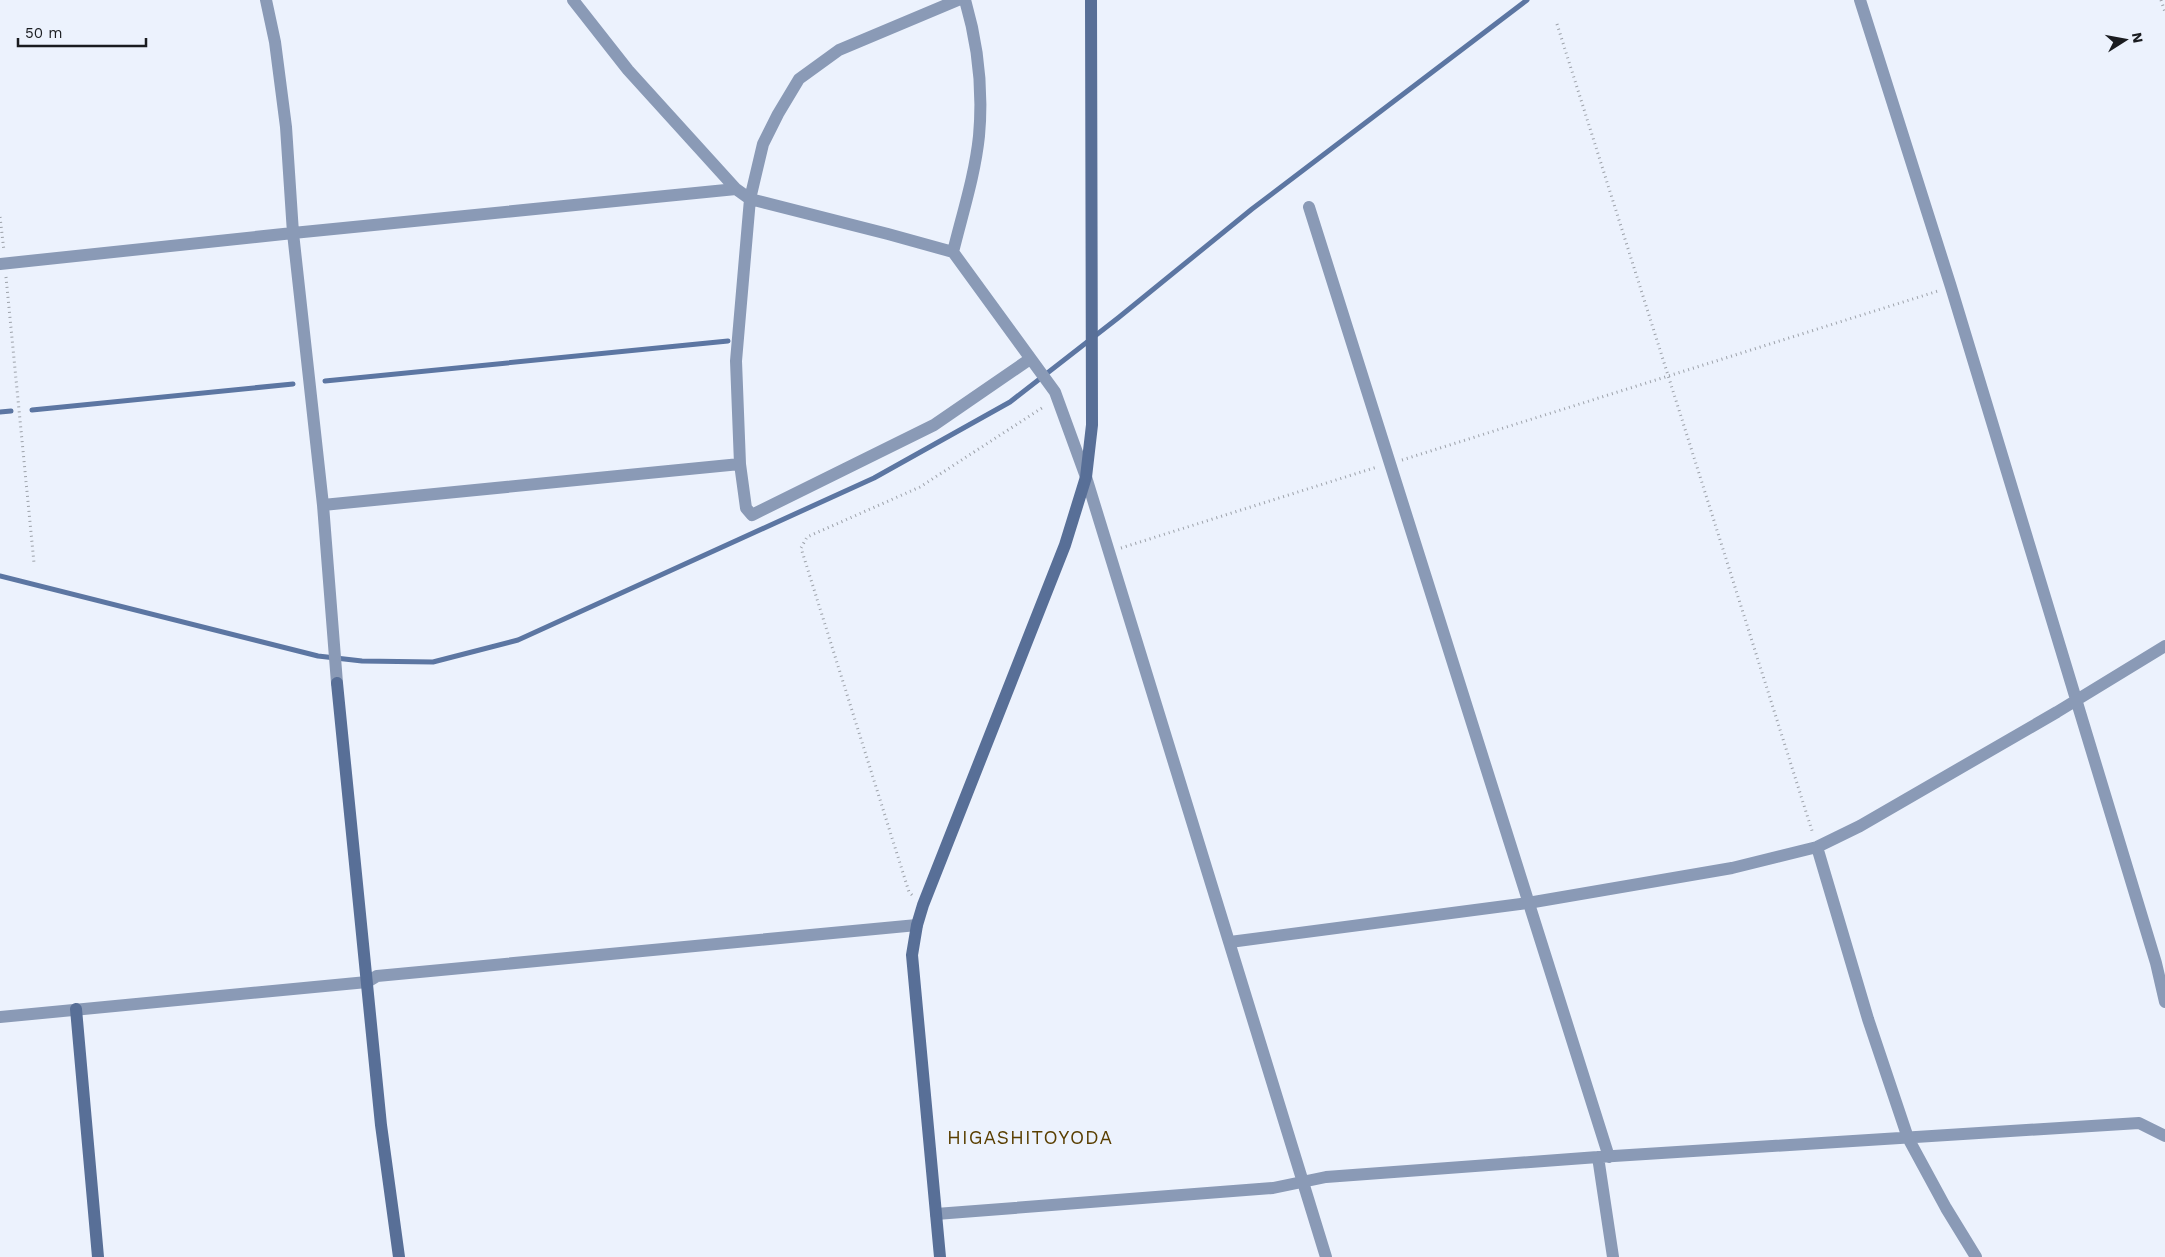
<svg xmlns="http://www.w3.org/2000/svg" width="2165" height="1257" font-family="'Work Sans',sans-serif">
<rect width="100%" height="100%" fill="#ecf2fd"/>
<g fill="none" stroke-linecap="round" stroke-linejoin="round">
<path stroke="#5c76a2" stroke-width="5" d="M325,381L728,341
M32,410L293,384
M0,412L11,411
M0,576L318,656L362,661L433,662L518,640L874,478L1010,402L1118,318L1252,209L1527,0"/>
<path stroke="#9da2aa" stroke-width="3" stroke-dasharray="1 4" stroke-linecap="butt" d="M2161,0L2165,12
M1557,24L1813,834
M0,217L4,251
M6,277L34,563
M1402,460L1938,291
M1121,548L1377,467
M912,895L909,892L801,548L807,537L920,487L1045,406"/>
<path stroke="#8a9ab6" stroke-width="12" d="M266,0L275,42L286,127L293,233L323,505L337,683
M573,0L628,70L736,189
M1860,0L1951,287L2156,963L2165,1002
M1309,207L1609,1157
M953,252C962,215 975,175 979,136C983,91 978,44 965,0
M0,264L293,233L736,189L750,199L888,234L953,252L1055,392L1086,477L1326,1257
M740,464L746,508L752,515L934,425L1030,359
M323,505L740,464L736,361L750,199L763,144L778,114L799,79L839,50L958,0
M1817,847L1868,1019L1908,1138L1946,1208L1976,1257
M1230,942L1528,903L1732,868L1817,847L1860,826L2057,712L2165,646
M0,1017L367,982L377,976L917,925
M1598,1157L1613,1257
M936,1214L1273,1188L1326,1177L1598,1157L2139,1123L2165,1136"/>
<path stroke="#586f97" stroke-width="12" d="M337,683L381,1125L399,1257
M76,1009L98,1257
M940,1257L912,955L917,925L923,905L1065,545L1086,477L1092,425L1091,0"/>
</g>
<g text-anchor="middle" stroke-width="4" stroke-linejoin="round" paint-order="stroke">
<g font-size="19" letter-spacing="1" fill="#593e00" stroke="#ecf2fd">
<text x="1030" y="1144">HIGASHITOYODA</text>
</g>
</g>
<g transform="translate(2125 40) rotate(79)" stroke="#ecf2fd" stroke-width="4" paint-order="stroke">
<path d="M0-4L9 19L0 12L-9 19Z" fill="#1a1c20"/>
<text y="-8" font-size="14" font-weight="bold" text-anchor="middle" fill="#1a1c20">N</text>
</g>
<path d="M18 38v8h128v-8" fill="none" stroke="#1a1c20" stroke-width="2.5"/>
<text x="25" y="38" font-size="15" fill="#1a1c20" stroke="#ecf2fd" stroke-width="4" paint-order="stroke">50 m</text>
</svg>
